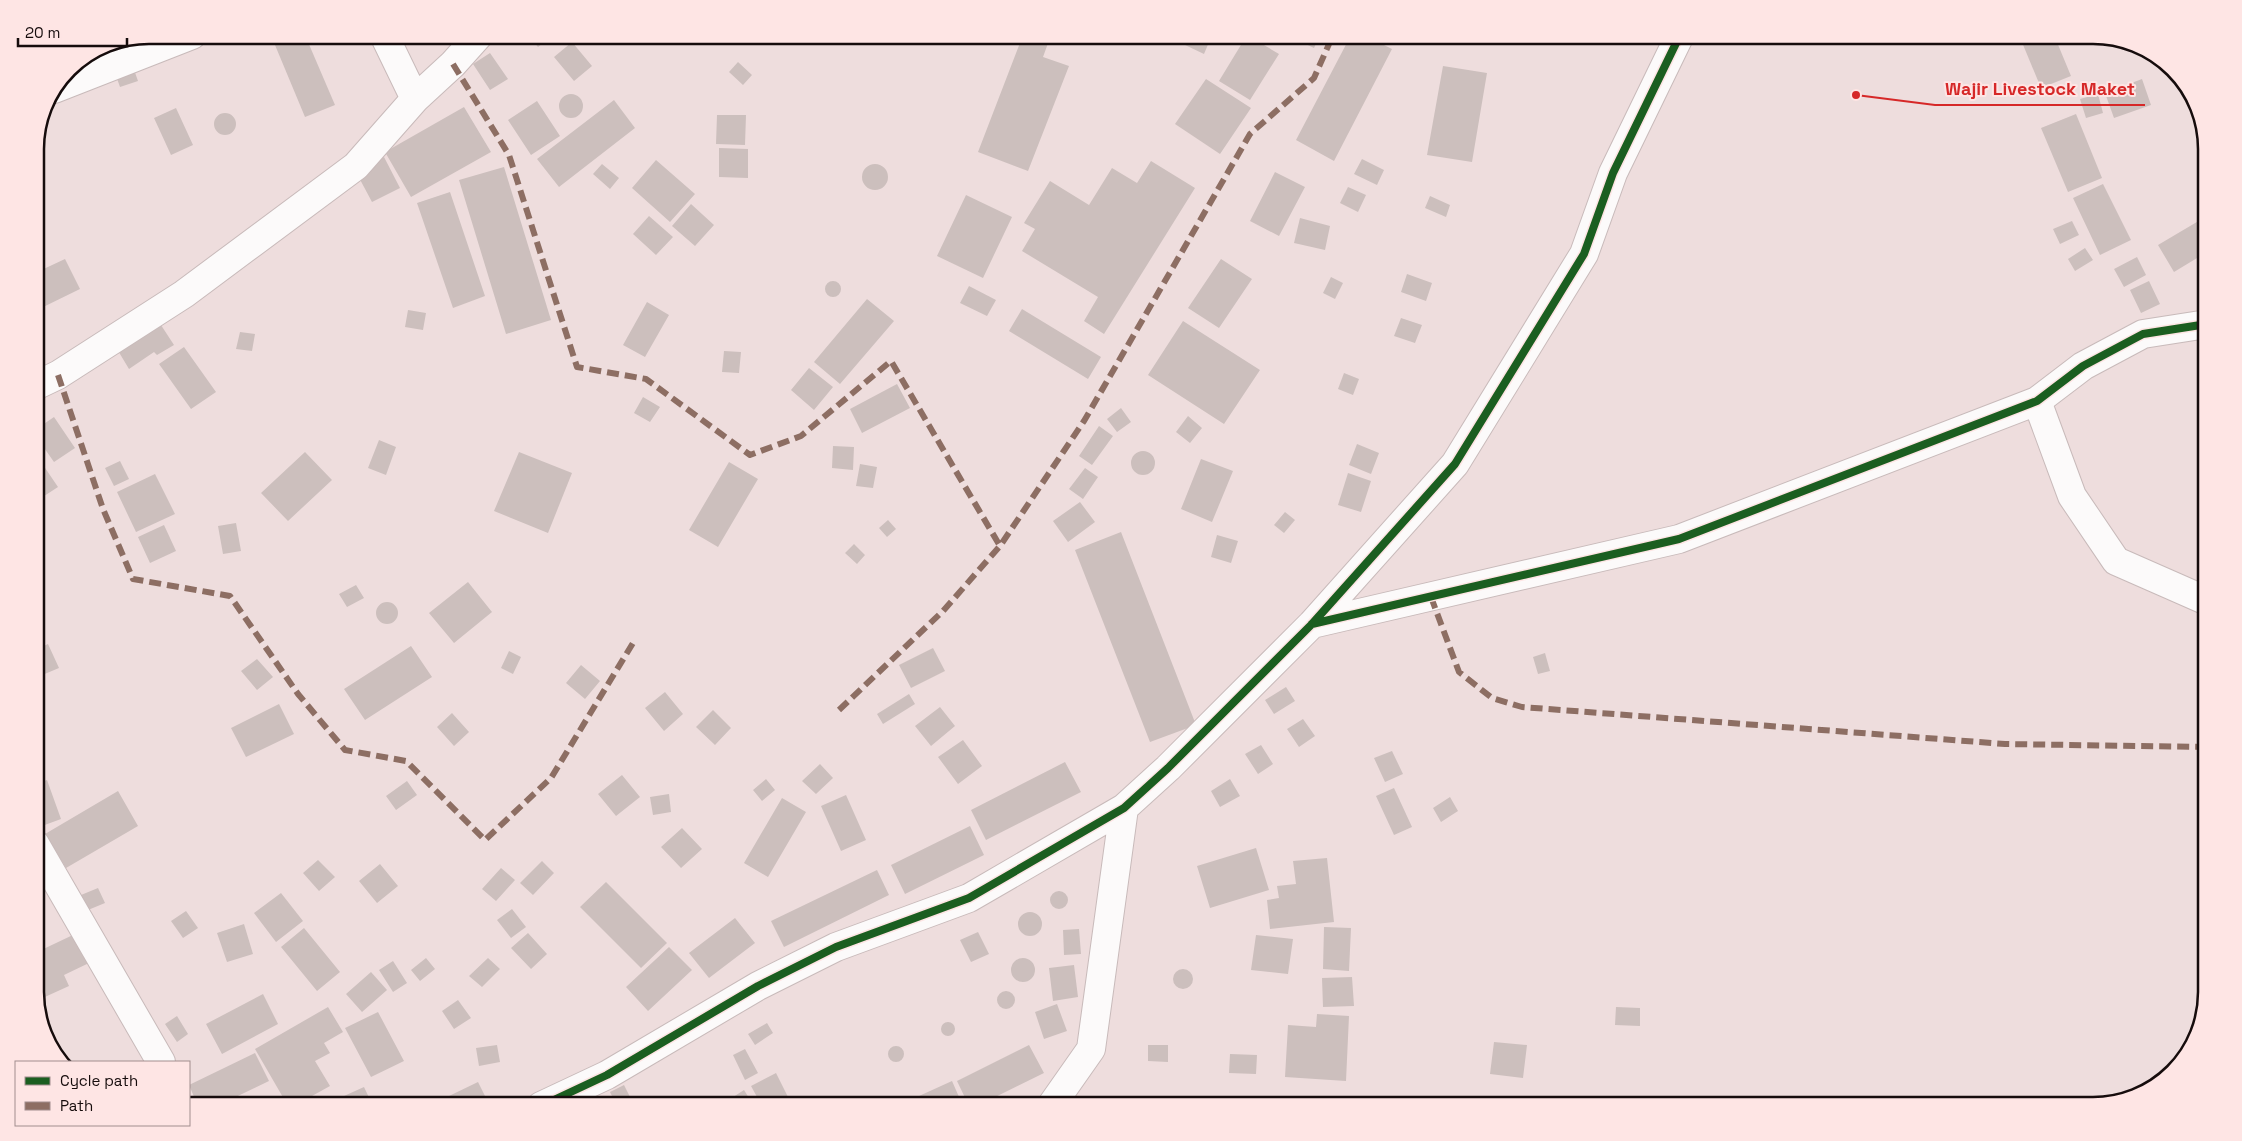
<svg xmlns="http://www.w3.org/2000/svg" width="2242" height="1141" font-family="'Space Grotesk',sans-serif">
<rect width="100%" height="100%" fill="#edd"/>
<path fill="#ccbfbd" d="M300,35H305L335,105L305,117L275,45Z
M528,35H546L549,38L538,47Z
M1023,35H1051L1043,57L1069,66L1028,171L978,152Z
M1164,35H1212L1204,54Z
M1247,35L1279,54L1250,100L1219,81Z
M1287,35H1320L1314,48Z
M1351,35H1364L1392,49L1334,161L1296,140Z
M2019,35H2054L2071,76L2041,88Z
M572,42L592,66L574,81L554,57Z
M490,53L508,79L490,90L473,64Z
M738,62L752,75L743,85L729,72Z
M132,64L138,81L120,87L114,70Z
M1443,66L1487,73L1472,162L1427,155Z
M1206,79L1251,108L1220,154L1175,124Z
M2142,79L2151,105L2114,118L2105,93Z
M2098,94L2103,113L2086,118L2080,99Z
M559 106a12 12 0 1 1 24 0a12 12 0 1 1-24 0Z
M614,100L635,128L559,187L537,159Z
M537,101L560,136L531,155L508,120Z
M464,107L491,152L411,197L385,152Z
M176,108L193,145L171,155L154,118Z
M214 124a11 11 0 1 1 22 0a11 11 0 1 1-22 0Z
M2076,114L2102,178L2068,192L2041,128Z
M717,115H746L745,145L716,144Z
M719,148L748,149V178L719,177Z
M384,157L400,188L372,202L356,172Z
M1362,159L1384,170L1377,185L1354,174Z
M656,160L695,194L670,222L632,188Z
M1151,161L1195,188L1104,334L1084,321L1098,297L1022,251L1035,229L1024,223L1050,181L1089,205L1112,168L1137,183Z
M602,164L619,178L610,189L593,174Z
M862 177a13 13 0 1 1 26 0a13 13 0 1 1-26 0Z
M504,167L551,320L506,334L459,180Z
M1275,172L1305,187L1279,236L1250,221Z
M2103,184L2131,240L2100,255L2073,198Z
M1348,187L1366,195L1358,212L1340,203Z
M450,192L485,296L453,308L417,203Z
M966,195L1012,217L983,278L937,256Z
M1430,196L1450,205L1446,217L1425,208Z
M691,204L714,225L695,246L672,226Z
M649,216L673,237L656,255L633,234Z
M2207,216V252L2174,272L2158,245Z
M1300,218L1330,226L1325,250L1294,243Z
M2072,221L2079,235L2060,244L2053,229Z
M2085,248L2093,260L2075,271L2068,259Z
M2137,257L2146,275L2124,287L2114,269Z
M65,259L80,289L35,311V273Z
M1221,259L1252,279L1219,328L1188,308Z
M1407,274L1432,283L1426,301L1401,292Z
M1331,277L1343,283L1335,299L1323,293Z
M825 289a8 8 0 1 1 16 0a8 8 0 1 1-16 0Z
M2149,281L2160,304L2141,313L2130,290Z
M969,286L996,300L987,316L960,303Z
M867,299L894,321L840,384L814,362Z
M647,302L669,315L645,357L623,345Z
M1022,309L1101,357L1088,379L1009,331Z
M408,310L426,313L423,330L405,327Z
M1401,318L1422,325L1415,343L1394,336Z
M1183,321L1260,370L1224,424L1148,375Z
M159,322L174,345L157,355L154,352L129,369L117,349Z
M240,332L255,334L252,351L236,349Z
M184,347L216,392L191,409L159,364Z
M724,351L741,352L739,373L722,372Z
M809,368L833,387L814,410L791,390Z
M1344,373L1359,379L1353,395L1338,389Z
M897,384L910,408L862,433L850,409Z
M643,397L660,407L650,422L634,413Z
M1121,408L1131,422L1117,432L1107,419Z
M1188,416L1202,428L1190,443L1176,432Z
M54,417L75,448L54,462L35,435V430Z
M1099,426L1113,436L1092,465L1079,456Z
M379,440L396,447L386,475L368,468Z
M1357,444L1379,453L1371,474L1349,465Z
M833,446L854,447L853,470L832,468Z
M1131 463a12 12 0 1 1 24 0a12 12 0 1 1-24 0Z
M305,452L332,480L288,521L261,493Z
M519,452L572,473L548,533L494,511Z
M39,459L58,487L35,502V462Z
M1201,459L1233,471L1212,522L1181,509Z
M120,461L129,479L114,486L105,468Z
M729,462L758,479L718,547L689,530Z
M860,464L877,467L873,488L856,486Z
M1085,468L1098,477L1083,499L1069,489Z
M1348,473L1371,481L1361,512L1338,505Z
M155,474L175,514L136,532L117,492Z
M1080,502L1095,522L1068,542L1053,521Z
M1285,512L1295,520L1284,533L1274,525Z
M888,520L896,529L887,537L879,528Z
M236,523L241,551L223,554L218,526Z
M164,525L176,551L150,563L138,537Z
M1121,532L1196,725L1150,742L1075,550Z
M1217,535L1238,541L1231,563L1211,557Z
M854,544L865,555L857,564L845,553Z
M468,582L492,612L454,643L429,613Z
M356,585L364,598L347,607L339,594Z
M376 613a11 11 0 1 1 22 0a11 11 0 1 1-22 0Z
M48,644L59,668L35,678V650Z
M411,646L432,677L365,720L344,689Z
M933,648L945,671L911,688L899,665Z
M509,651L521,657L513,674L501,668Z
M1545,653L1550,671L1538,674L1533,657Z
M257,659L273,677L257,690L241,671Z
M581,665L600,681L585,699L566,683Z
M1286,687L1295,701L1274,714L1265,700Z
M665,692L683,714L664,731L645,708Z
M909,694L915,704L883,724L877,714Z
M279,704L294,734L246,757L231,728Z
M940,707L955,726L931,746L915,726Z
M713,710L731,728L715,745L696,727Z
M452,713L469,732L454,746L437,727Z
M1303,719L1315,736L1299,747L1287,729Z
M963,740L982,766L958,784L938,757Z
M1261,745L1273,764L1258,774L1245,754Z
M1392,751L1403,774L1385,782L1374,758Z
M1065,762L1081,792L986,840L971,810Z
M820,764L833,778L816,794L802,781Z
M622,775L640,797L616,816L598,794Z
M766,779L775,790L762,801L753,790Z
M1230,779L1240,796L1220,807L1211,791Z
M47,780L61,819L42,826L35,807V784Z
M407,781L417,795L396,810L386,796Z
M1394,788L1412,827L1394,835L1376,796Z
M118,791L138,826L66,868L45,834Z
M669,794L671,812L653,815L650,797Z
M846,795L866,840L841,851L821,806Z
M1450,797L1458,811L1441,822L1433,808Z
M782,798L806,812L768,877L744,863Z
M970,826L984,855L905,894L891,865Z
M682,828L702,849L681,868L661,847Z
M1256,848L1269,890L1210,908L1197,866Z
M1327,858L1334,922L1270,929L1267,900L1279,898L1277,886L1296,884L1293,861Z
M318,860L335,877L319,891L303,873Z
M542,861L554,873L533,895L520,883Z
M380,864L398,886L377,903L359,881Z
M501,868L515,880L496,901L482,889Z
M877,870L889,895L784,947L771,921Z
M606,882L667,943L641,968L580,907Z
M98,888L105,903L88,910L81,895Z
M1050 900a9 9 0 1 1 18 0a9 9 0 1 1-18 0Z
M281,893L303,921L276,942L254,913Z
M512,909L526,927L511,938L497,920Z
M186,911L198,928L183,938L171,921Z
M1018 924a12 12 0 1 1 24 0a12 12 0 1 1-24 0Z
M735,918L755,943L709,978L689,953Z
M244,924L253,954L227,962L217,933Z
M1324,927L1351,928L1349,971L1323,969Z
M304,928L340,972L317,991L281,947Z
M1079,929L1081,954L1064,955L1063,930Z
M978,932L989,954L971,962L960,940Z
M528,933L547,954L531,969L511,948Z
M75,934L89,963L64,975L69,986L36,1001L35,953Z
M1256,935L1293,939L1288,974L1251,970Z
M669,947L692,970L648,1011L626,987Z
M1011 970a12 12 0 1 1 24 0a12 12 0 1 1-24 0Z
M426,958L435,969L420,981L411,970Z
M488,958L500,969L482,987L469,976Z
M393,961L407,983L393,992L379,970Z
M1074,965L1078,997L1053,1001L1049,968Z
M1173 979a10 10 0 1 1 20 0a10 10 0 1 1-20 0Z
M371,972L387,990L362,1012L346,994Z
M1352,977L1354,1006L1323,1007L1322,978Z
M997 1000a9 9 0 1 1 18 0a9 9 0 1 1-18 0Z
M263,994L278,1024L222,1054L206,1024Z
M458,1000L471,1018L454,1029L442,1011Z
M1057,1004L1067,1031L1044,1039L1035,1012Z
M328,1007L343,1032L324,1043L330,1053L315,1061L330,1086L294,1106H288L255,1049Z
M1616,1007L1640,1008V1026L1615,1025Z
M378,1012L404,1061L371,1077L345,1028Z
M1317,1014L1349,1016L1346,1081L1285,1077L1288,1025L1316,1027Z
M177,1016L188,1034L177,1042L165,1024Z
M941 1029a7 7 0 1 1 14 0a7 7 0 1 1-14 0Z
M767,1023L773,1033L755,1045L748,1034Z
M1494,1042L1527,1045L1523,1078L1490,1074Z
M497,1045L500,1062L479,1066L476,1048Z
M1029,1045L1044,1073L977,1106H969L957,1081Z
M1148,1045H1168V1062L1148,1061Z
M888 1054a8 8 0 1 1 16 0a8 8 0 1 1-16 0Z
M745,1049L758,1073L745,1080L733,1055Z
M255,1053L269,1081L217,1106H198L189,1085Z
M1230,1054L1257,1055L1256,1074L1229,1073Z
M776,1073L788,1097L771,1106H762L751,1086Z
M952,1081L963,1106H897Z
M478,1082L490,1106H454L449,1096Z
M624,1085L632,1101L617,1106L610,1092Z
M364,1087L373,1106H349L344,1096Z
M744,1090L754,1106H730L727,1101Z"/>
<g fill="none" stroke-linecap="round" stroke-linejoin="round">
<g stroke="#c8baba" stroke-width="30">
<path id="street" d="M384,35L415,99
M54,89L192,35
M35,386L58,375L184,294L356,166L415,99L453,64L479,35
M2037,401L2072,496L2116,561L2207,601
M1312,624L1679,539L2037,401L2083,366L2143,334L2207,324
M35,844L161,1062
M541,1106L607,1075L758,986L836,947L969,898L1124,808L1168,768L1312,624L1455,464L1584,254L1613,173L1680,35
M1051,1106L1091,1049L1124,808"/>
</g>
<use href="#street" stroke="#fcfafa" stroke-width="28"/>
<path stroke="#8d6e63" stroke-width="6" stroke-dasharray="12 6" stroke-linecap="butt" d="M453,64L509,155L577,367L646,379L750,455L801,436L891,361L1000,546
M58,375L103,509L133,579L230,596L298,694L345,750L406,761L485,840L551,778L633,643
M1431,597L1459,672L1492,698L1522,707L2005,744L2207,747
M839,710L943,611L1000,546L1084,421L1250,134L1314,78L1333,35"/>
<g stroke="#fee5e4" stroke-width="11">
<path id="cycleway" d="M1312,624L1679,539L2037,401L2083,366L2143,334L2207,324
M541,1106L607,1075L758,986L836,947L969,898L1124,808L1168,768L1312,624L1455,464L1584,254L1613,173L1680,35"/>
</g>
<use href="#cycleway" stroke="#1b5e20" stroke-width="8"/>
</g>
<path d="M0 0H2242V1141H0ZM149 44H2093A105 105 0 0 1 2198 149V992A105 105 0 0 1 2093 1097H149A105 105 0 0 1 44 992V149A105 105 0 0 1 149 44Z" fill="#fee5e4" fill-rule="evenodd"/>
<path fill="none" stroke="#160c0c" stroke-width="2.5" d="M149 44H2093A105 105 0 0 1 2198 149V992A105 105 0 0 1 2093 1097H149A105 105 0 0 1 44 992V149A105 105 0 0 1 149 44Z"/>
<path fill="none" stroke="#d62828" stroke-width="2" d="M1856 95L1935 105H2145"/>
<circle fill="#d62828" stroke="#fee5e4" stroke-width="2" cx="1856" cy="95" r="5"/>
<g font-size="18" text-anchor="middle" font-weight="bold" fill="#d62828" stroke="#fee5e4" stroke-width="4" stroke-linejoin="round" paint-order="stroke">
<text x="2040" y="95">Wajir Livestock Maket</text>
</g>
<rect x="15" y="1061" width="175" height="65" fill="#fee5e4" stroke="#a18e8e"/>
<rect x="25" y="1077" width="25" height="8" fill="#1b5e20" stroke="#a18e8e"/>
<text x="60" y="1086" font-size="15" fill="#160c0c">Cycle path</text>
<rect x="25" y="1102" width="25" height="8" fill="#8d6e63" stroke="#a18e8e"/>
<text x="60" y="1111" font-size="15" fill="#160c0c">Path</text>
<path d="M18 38v8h109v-8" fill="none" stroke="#160c0c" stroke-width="2.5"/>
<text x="25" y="38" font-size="15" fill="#160c0c" stroke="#fee5e4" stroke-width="4" paint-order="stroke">20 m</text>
</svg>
